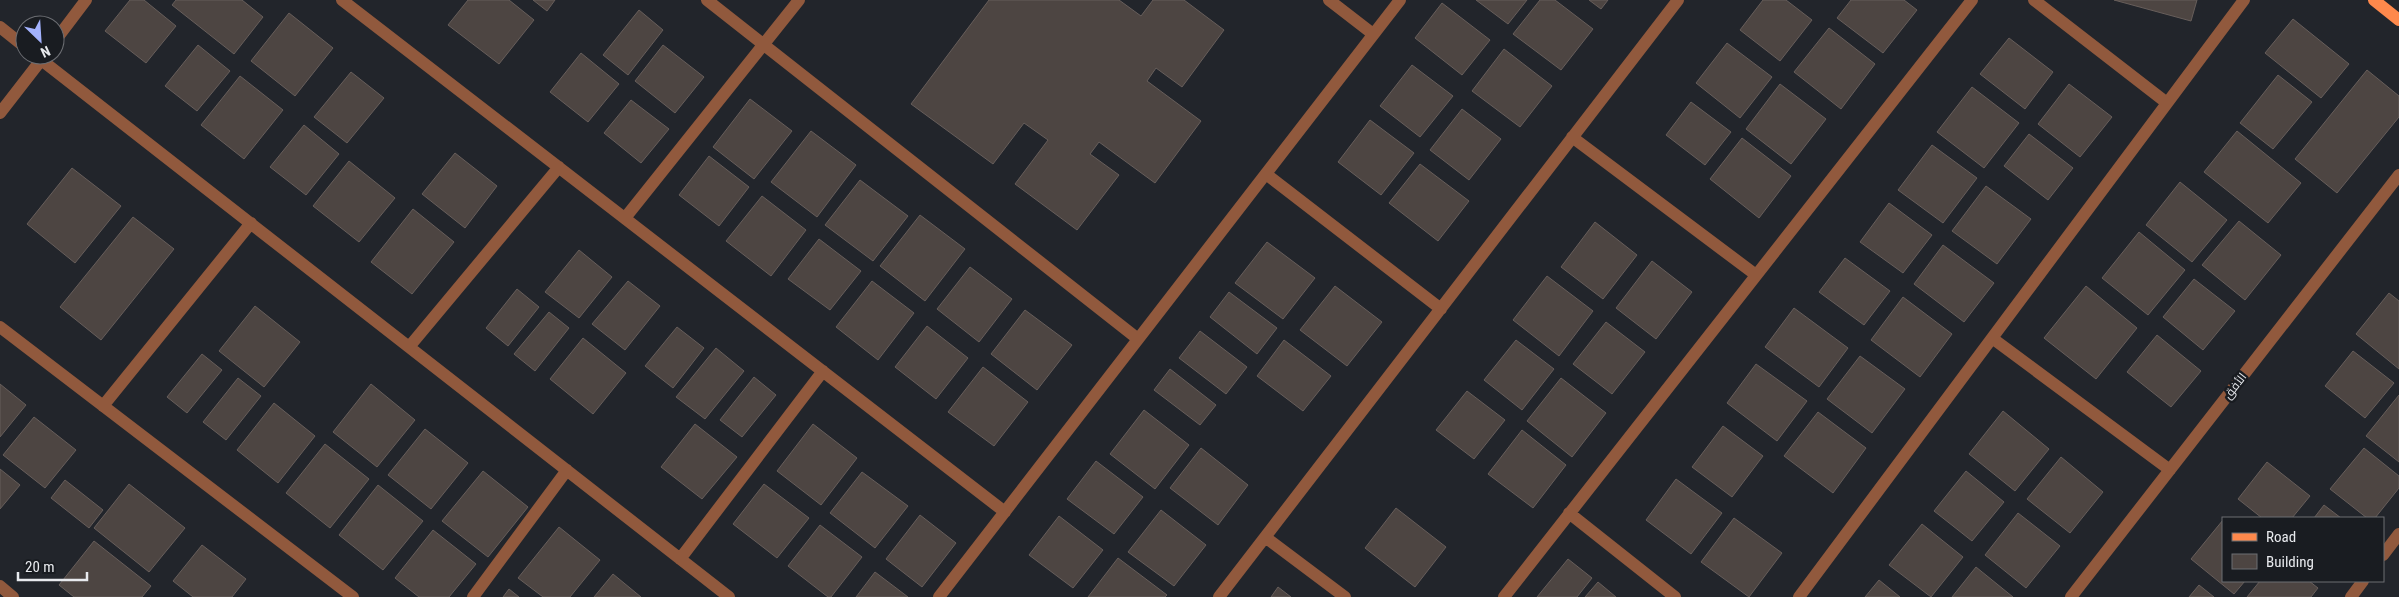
<svg xmlns="http://www.w3.org/2000/svg" width="2399" height="597" font-family="'Roboto Condensed',Cairo,sans-serif">
<rect width="100%" height="100%" fill="#22252b"/>
<path fill="#4d4542" stroke="#675e5b" d="M130,0H144L176,26L146,63L105,31Z
M176,0H242L263,17L234,54L172,5Z
M468,0H509L534,20L499,64L448,25Z
M533,0H555L547,11Z
M989,0H1119L1141,16L1153,0H1184L1224,30L1182,87L1156,68L1147,81L1201,121L1155,183L1099,142L1090,154L1119,175L1077,230L1015,184L1048,140L1024,123L993,164L911,104Z
M1476,0H1527L1508,24Z
M1540,0H1555L1593,29L1561,70L1513,34Z
M1589,0H1608L1601,9Z
M1763,0H1786L1812,20L1780,61L1740,30Z
M1851,0H1904L1917,10L1883,53L1837,18Z
M2114,0H2197L2191,21Z
M1442,3L1490,40L1462,75L1415,38Z
M639,10L663,30L628,75L603,55Z
M289,13L333,48L295,96L251,61Z
M2293,19L2349,64L2321,98L2265,53Z
M1829,28L1875,64L1841,109L1794,72Z
M2009,38L2053,72L2025,109L1980,74Z
M1727,43L1772,77L1740,118L1696,83Z
M198,45L230,71L197,111L165,86Z
M663,45L704,77L675,113L635,81Z
M1504,49L1552,86L1520,127L1472,91Z
M581,53L619,84L588,122L550,92Z
M1412,65L1453,96L1420,137L1380,106Z
M2367,70L2399,96V117L2337,193L2295,159Z
M351,72L384,98L347,143L314,117Z
M2278,75L2312,102L2273,149L2240,123Z
M240,76L283,110L244,159L201,125Z
M1780,84L1826,119L1791,164L1746,129Z
M2069,84L2112,117L2080,157L2038,124Z
M1972,87L2019,123L1984,168L1937,132Z
M750,99L792,131L754,179L713,147Z
M631,100L669,129L641,163L604,133Z
M1691,102L1731,132L1705,165L1666,135Z
M1462,109L1501,139L1469,180L1430,150Z
M1370,120L1414,153L1381,195L1338,162Z
M304,125L339,154L306,195L270,167Z
M811,131L856,165L817,217L771,182Z
M2237,131L2301,183L2268,223L2204,172Z
M2029,134L2073,168L2048,200L2004,166Z
M1742,138L1791,176L1759,218L1710,179Z
M1932,145L1977,178L1943,223L1898,190Z
M455,153L497,186L465,228L422,194Z
M709,156L749,187L719,226L679,195Z
M349,161L395,198L359,242L313,206Z
M1420,164L1469,201L1438,241L1389,203Z
M72,168L121,206L75,263L27,224Z
M860,180L908,216L873,261L825,225Z
M2180,182L2227,220L2192,262L2146,225Z
M1986,186L2031,219L1997,264L1952,231Z
M762,196L806,230L771,276L726,241Z
M1889,203L1932,235L1903,273L1860,242Z
M413,209L454,242L412,294L371,262Z
M920,215L965,249L925,301L880,266Z
M133,217L174,249L101,340L60,307Z
M2239,221L2281,255L2245,300L2202,265Z
M1595,222L1637,255L1603,299L1561,267Z
M2139,232L2185,270L2148,315L2102,278Z
M819,239L861,271L830,310L788,279Z
M1267,242L1315,278L1283,319L1235,283Z
M1943,245L1994,283L1964,322L1914,284Z
M579,250L612,277L579,318L545,292Z
M1845,258L1890,291L1864,325L1819,292Z
M1652,261L1692,292L1656,339L1616,308Z
M970,267L1012,299L979,342L937,309Z
M1547,276L1593,311L1559,356L1513,320Z
M2194,279L2235,311L2203,350L2163,317Z
M628,281L660,306L625,350L592,324Z
M872,281L914,313L878,360L836,327Z
M1335,286L1382,322L1347,366L1300,330Z
M2086,286L2137,328L2096,379L2044,338Z
M517,289L539,307L508,346L486,328Z
M1229,292L1277,328L1257,354L1210,317Z
M2389,293L2399,301V369L2356,334Z
M1903,297L1952,334L1920,377L1871,340Z
M255,306L300,342L264,387L219,351Z
M1794,308L1848,348L1819,387L1765,347Z
M1025,310L1072,345L1037,390L991,354Z
M549,312L569,328L535,371L514,354Z
M1606,322L1645,352L1612,394L1573,364Z
M927,326L968,358L936,399L895,367Z
M677,327L704,348L673,388L645,366Z
M1200,331L1247,367L1226,394L1179,358Z
M2157,335L2201,371L2171,407L2127,372Z
M583,338L626,373L593,414L550,379Z
M1284,340L1331,376L1303,411L1257,376Z
M1516,340L1554,369L1522,410L1484,380Z
M716,348L744,371L705,419L676,397Z
M2353,351L2394,383L2365,418L2325,386Z
M202,354L222,370L187,413L167,397Z
M1860,356L1905,389L1872,433L1827,399Z
M1756,364L1807,401L1777,441L1727,403Z
M983,367L1028,402L994,446L948,412Z
M1170,369L1216,405L1200,425L1154,390Z
M754,377L776,395L742,437L720,420Z
M238,378L261,396L226,440L203,422Z
M1561,378L1606,413L1572,457L1527,421Z
M0,384L26,405L0,437Z
M371,384L415,420L377,467L333,432Z
M1467,391L1505,420L1474,459L1436,430Z
M2399,395V462L2366,436Z
M274,403L315,436L278,483L237,450Z
M1144,410L1189,445L1155,489L1110,454Z
M2003,411L2049,449L2015,491L1969,454Z
M1818,412L1866,448L1833,493L1784,456Z
M34,417L76,450L45,488L3,455Z
M695,424L737,457L702,499L661,467Z
M813,424L857,458L821,505L777,471Z
M1723,426L1763,456L1732,497L1692,467Z
M425,429L468,463L431,509L388,475Z
M1522,430L1566,465L1533,508L1488,474Z
M325,444L369,479L330,528L286,493Z
M1201,448L1248,485L1218,525L1170,488Z
M2364,448L2399,476V488L2375,518H2367L2330,489Z
M2061,457L2103,492L2070,533L2027,499Z
M1096,461L1143,497L1114,534L1067,499Z
M2267,462L2310,496L2292,518H2262L2238,499Z
M0,469L20,485L0,509Z
M483,471L528,507L488,557L442,521Z
M1966,471L2004,502L1972,541L1934,511Z
M862,472L908,506L875,548L830,513Z
M1676,479L1722,513L1691,554L1646,520Z
M65,480L103,510L89,528L51,498Z
M129,484L185,528L149,572L94,528Z
M764,484L809,518L777,558L733,524Z
M378,485L423,521L383,570L339,535Z
M2324,505L2341,518H2314Z
M1396,508L1446,547L1415,587L1365,548Z
M1161,510L1206,545L1174,586L1128,552Z
M2018,513L2060,546L2026,588L1985,555Z
M920,515L956,543L922,587L886,559Z
M1059,516L1103,550L1073,588L1029,555Z
M1734,518L1782,553L1749,597L1701,562Z
M2223,520V581H2245L2234,594L2191,559Z
M1922,524L1963,557L1931,597L1889,565Z
M820,525L862,557L831,597H828L788,566Z
M559,527L600,560L570,597H543L518,578Z
M433,530L476,564L449,597H419L395,578Z
M94,541L151,586L142,597H74L59,585Z
M202,545L246,579L232,597H193L173,581Z
M1118,558L1167,595L1165,597H1088Z
M1568,559L1592,578L1577,597H1537Z
M1976,567L2013,597H1952Z
M875,572L908,597H856Z
M613,574L641,597H594Z
M1879,580L1900,597H1865Z
M2260,581H2309L2318,588L2311,597H2247Z
M1598,582L1616,597H1585Z
M2199,585L2214,597H2189Z
M1278,587L1291,597H1271Z
M509,589L519,597H503Z"/>
<g fill="none" stroke-linecap="round" stroke-linejoin="round">
<path stroke="#91593d" stroke-width="12" d="M342,0L1005,512
M707,0L1138,339
M1329,0L1373,34
M2034,0L2167,103
M0,27L25,47
M55,41L86,0
M35,55L729,597
M0,113L45,55
M1572,137L1756,275
M1266,174L1441,309
M625,218L799,0
M0,327L353,597
M1992,338L2170,470
M409,347L559,167
M103,406L251,223
M1569,513L1675,597
M1265,537L1345,597
M2383,555L2399,534
M680,559L823,371
M0,586L13,597
M473,597L567,470
M939,597L1400,0
M1219,597L1678,0
M1504,597L1972,0
M1799,597L2244,0
M2071,597L2399,175
M2351,597L2363,581"/>
<path stroke="#fe894c" stroke-width="12" d="M2374,0L2399,20"/>
</g>
<g text-anchor="middle" stroke-width="5" stroke-linejoin="round" paint-order="stroke">
<g font-size="12" fill="#e8eaee" stroke="#191c21">
<text transform="translate(2235 386) rotate(-52)" y="4">الأفق</text>
</g>
</g>
<rect x="2222" y="517" width="162" height="65" fill="#191c21" stroke="#6c6e73"/>
<rect x="2232" y="533" width="25" height="8" fill="#fe894c" stroke="#6c6e73"/>
<text x="2266" y="542" font-size="15" fill="#e8eaee">Road</text>
<rect x="2232" y="554" width="25" height="15" fill="#4d4542" stroke="#6c6e73"/>
<text x="2266" y="567" font-size="15" fill="#e8eaee">Building</text>
<g transform="translate(40 40) rotate(155)"><circle r="24" fill="#191c21" stroke="#6c6e73"/>
<path d="M0-4L9 19L0 12L-9 19Z" fill="#a3b2fd"/>
<text y="-8" font-size="14" font-weight="bold" text-anchor="middle" fill="#e8eaee">N</text>
</g>
<path d="M18 572v8h69v-8" fill="none" stroke="#e8eaee" stroke-width="2.5"/>
<text x="25" y="572" font-size="15" fill="#e8eaee" stroke="#191c21" stroke-width="4" paint-order="stroke">20 m</text>
</svg>
